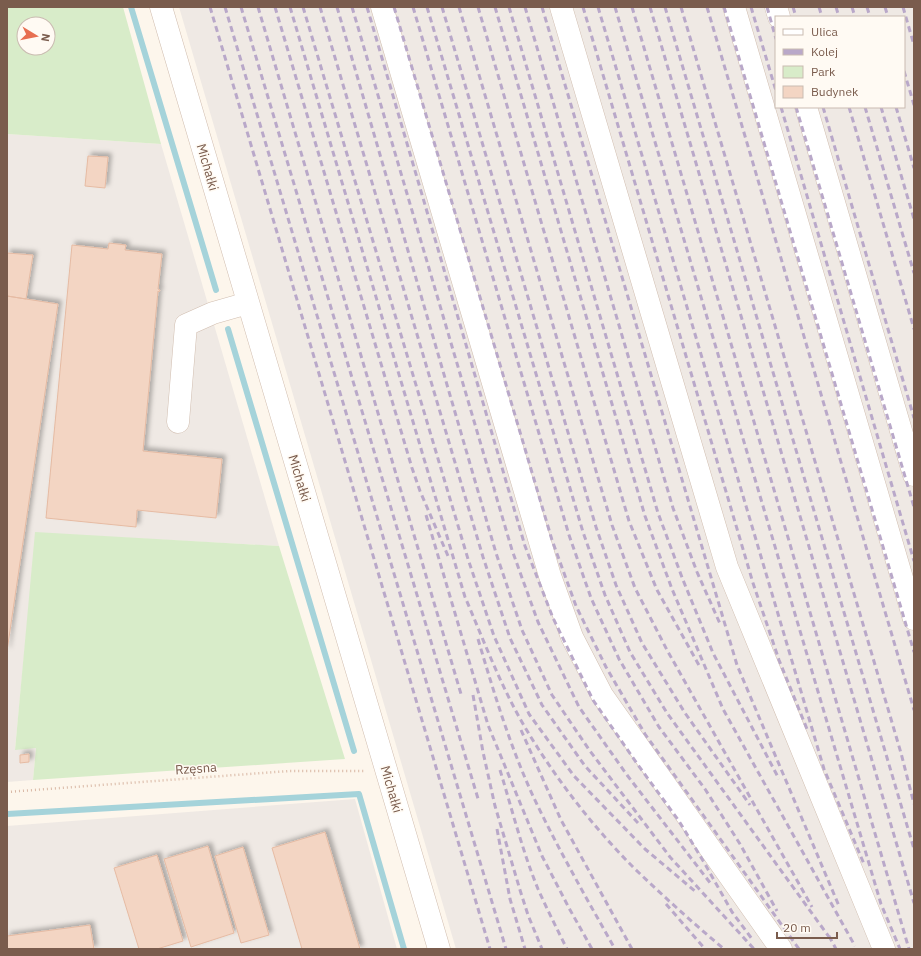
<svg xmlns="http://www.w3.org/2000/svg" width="921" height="956" font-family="'IBM Plex Sans',sans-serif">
<defs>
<filter id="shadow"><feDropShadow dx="3.5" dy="-3.5" stdDeviation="2" flood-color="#0004"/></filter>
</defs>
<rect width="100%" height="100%" fill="#fdf6ec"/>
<path fill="#efe9e4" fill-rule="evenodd" d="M179,7H914V949H456ZM776,17H904V107H776Z
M7,134L161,144L279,546L36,533L15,749L36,748L33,780L7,782Z
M355,799L397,949H7V826Z"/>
<path fill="#d8ecc9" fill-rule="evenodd" d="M7,7H123L161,144L7,134ZM24,24H48V48H24Z
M35,532L279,546L345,759L33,780L36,748L15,750Z"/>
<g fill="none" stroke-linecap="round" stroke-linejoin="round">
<path stroke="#a5d3da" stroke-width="6" d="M131,7L216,290
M228,329L354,751
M7,814L359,794L404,949"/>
</g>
<path fill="#f3d5c3" stroke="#e6bba3" filter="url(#shadow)" d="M88,156L108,157L105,188L85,186Z
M109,243L126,245L125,250L162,254L158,289L160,290L159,292L158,291L143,451L222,459L216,518L137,510L136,527L46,518L72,245L108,249Z
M7,253L33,255L26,299L7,296Z
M7,296L58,304L7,651Z
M29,754V762L20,763V755Z
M325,832L360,949H302L272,848Z
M208,846L234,933L191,947L164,859Z
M243,847L269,935L241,943L215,856Z
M157,855L183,941L157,949H139L114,868Z
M90,925L94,949H7V936Z"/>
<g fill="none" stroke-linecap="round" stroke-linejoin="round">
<g stroke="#d1beb0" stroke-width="23">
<path id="minor" d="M161,7L439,949
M382,7L550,576L572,637L602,695L781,949
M561,7L727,567L884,949
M734,7L914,619
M776,7L779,17
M806,107L914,475
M178,422L186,325L213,313L248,303"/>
</g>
<path stroke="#d9b8a5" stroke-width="2.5" stroke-dasharray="1 3" stroke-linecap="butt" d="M7,792L289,771H366"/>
<use href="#minor" stroke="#fff" stroke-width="22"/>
<path stroke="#b9a8c9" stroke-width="3" stroke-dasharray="6 4" stroke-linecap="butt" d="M210,7L490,949
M225,7L506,949
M241,7L479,802
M258,7L461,694
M275,7L412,468L420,491L448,556
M290,7L465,597C484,641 501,687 526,729C556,779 593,827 634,868C663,896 693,923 724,949
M303,7L468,559L494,636L529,714L574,776L645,849L696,892
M320,7L483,557L510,638L542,705L585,766L638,823
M337,7L496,553L522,630L552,695L590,751L670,857L754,949
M352,7L512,550L538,622L579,707L627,775L711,884
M367,7L525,546L553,618L593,700L638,765L679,821L705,864L732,912L752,939
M394,7L552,540L576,606L606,667L645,734L799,949
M413,7L569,535L591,598L619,659L659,727L705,789L740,844L777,911
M427,7L583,532L605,595L630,652L667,713L832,941
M442,7L596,527L616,585L642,643L685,713L750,805
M459,7L612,525L635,588L667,650L812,907
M478,7L629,521L657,590L700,667
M495,7L645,516L672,589L723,709L855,946
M509,7L658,513L683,580L713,653L779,779
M525,7L673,508L697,572L721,626
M542,7L737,665L839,906
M583,7L753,583L779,660L807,729
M598,7L824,769L864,864
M615,7L881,904L900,949
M632,7L909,949
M650,7L914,903
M665,7L914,849
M681,7L901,753L914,804
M707,7L914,710
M724,7L914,652
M751,7L776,91
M767,7L776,39
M793,7L796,17
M819,7L822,17
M836,7L839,17
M852,7L855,17
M867,7L870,17
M885,7L888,17
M903,7L914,45
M904,71L914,105
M781,107L914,561
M796,107L914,507
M823,107L914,418
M849,107L914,329
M865,107L914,273
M881,107L914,219
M896,107L914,168
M426,515L488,725L542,856L569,908L592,949
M478,639C494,693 510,746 533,796C558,849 587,899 615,949
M473,695L483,752L495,806L520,890L528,915L542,949
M521,730L561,820L632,949
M500,770C512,809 522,850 538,889C547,909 557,929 567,949
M497,829L510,899L525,949
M666,904L705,949
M829,936L836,949"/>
</g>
<g text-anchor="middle" stroke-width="3" stroke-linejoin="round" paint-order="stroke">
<g font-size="13" fill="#7a5c4d" stroke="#fffaf3">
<text transform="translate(208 167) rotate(74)" y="5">Michałki</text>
<text transform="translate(300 478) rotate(73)" y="5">Michałki</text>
<text transform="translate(196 768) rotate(-4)" y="5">Rzęsna</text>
<text transform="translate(392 789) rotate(74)" y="5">Michałki</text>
</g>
</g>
<rect width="921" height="956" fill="none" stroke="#7a5c4d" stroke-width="16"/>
<rect x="775" y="16" width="130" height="92" fill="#fffaf3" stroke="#cabbb1"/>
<rect x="783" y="29" width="20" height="6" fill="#ffffff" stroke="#cabbb1"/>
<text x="811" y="36" font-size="12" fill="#7a5c4d">Ulica</text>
<rect x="783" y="49" width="20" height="6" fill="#b9a8c9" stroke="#cabbb1"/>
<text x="811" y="56" font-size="12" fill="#7a5c4d">Kolej</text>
<rect x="783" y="66" width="20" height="12" fill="#d8ecc9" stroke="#cabbb1"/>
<text x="811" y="76" font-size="12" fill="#7a5c4d">Park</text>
<rect x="783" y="86" width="20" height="12" fill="#f3d5c3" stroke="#cabbb1"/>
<text x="811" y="96" font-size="12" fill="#7a5c4d">Budynek</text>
<g transform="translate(36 36) rotate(100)"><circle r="19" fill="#fffaf3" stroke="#cabbb1"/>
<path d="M0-3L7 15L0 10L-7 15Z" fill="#e76f51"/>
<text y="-6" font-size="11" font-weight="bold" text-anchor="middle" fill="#7a5c4d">N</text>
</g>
<path d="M777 932v6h60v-6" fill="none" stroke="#7a5c4d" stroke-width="2"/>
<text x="783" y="932" font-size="12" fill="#7a5c4d" stroke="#fffaf3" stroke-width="3" paint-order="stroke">20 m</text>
</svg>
